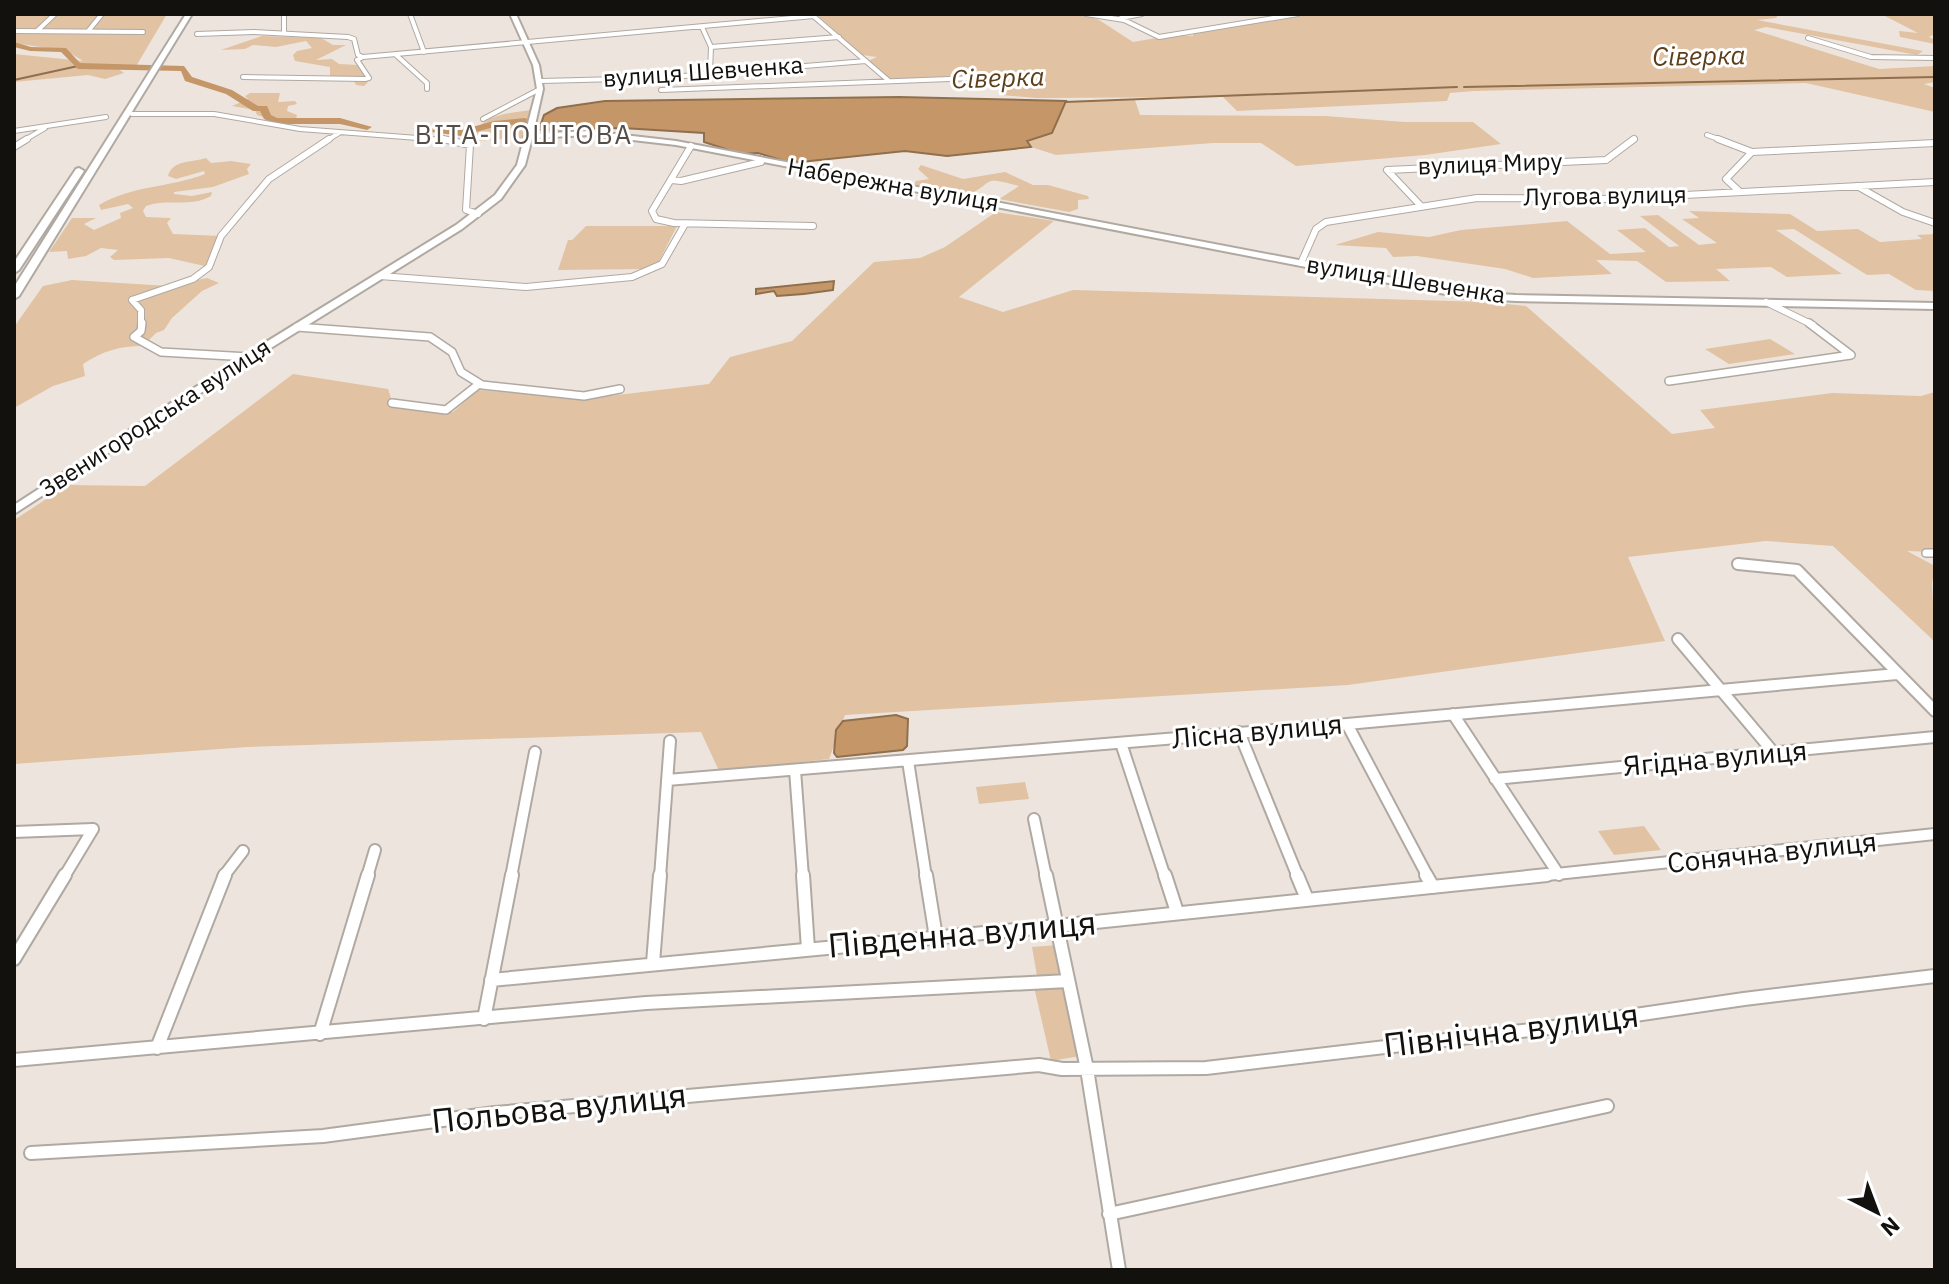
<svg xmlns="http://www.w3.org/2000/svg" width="1949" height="1284" font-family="'IBM Plex Sans',sans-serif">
<rect width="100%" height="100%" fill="#ede5dd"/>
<path fill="#e1c2a3" d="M14,14H167L135,68H117L124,73L105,79L88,75L14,82V54L83,61L67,51L14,43Z
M816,14H1082L1099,20L1133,42L1174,35L1193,36V32L1301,14H1779L1776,18L1757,20L1923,51L1917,55L1766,27L1754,30L1879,69L1935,66V82L1924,84L1935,88V112L1806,83L1474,91L1450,93L1447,101L1237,111L1223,97L1036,98L1002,95L997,75L887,79L868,61L877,57L862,55Z
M1881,14H1935V34L1929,37L1935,40V44L1900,37L1899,31L1918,33Z
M262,36L321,38L333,45H346L316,60L332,59L339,64L358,65L368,82L364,86L356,85L352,77L330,76V67L295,61L293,55L297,51L312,48L306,41L276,47L253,45L245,49L221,50Z
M250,93H280L278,102L295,101L297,104L288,106L287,111L297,115L296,119L335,122L285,124L257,115L255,110L232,106L248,99L245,96Z
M1135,100L1140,115L1325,116L1405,122H1473L1501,144L1425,155L1296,166L1261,143H1213L1056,155L1031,147L1026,142L1052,133L1066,101Z
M536,109L523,138L472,141C480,112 510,114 536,109Z
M206,158L211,163L231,161L251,164L247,169L249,174L213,187L174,192V194L192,196L212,192L211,196C190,208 168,198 146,206L143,211L146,217L171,218L167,223L173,234L221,236L209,267L169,258L114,260L110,257L118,250L101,248L86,256L68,259L67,251L49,252L72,218H96L84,224L94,230L121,218L120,213L133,208L128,204L101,210L99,205C133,185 169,188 205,174L204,171L176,179L168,176C173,159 192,163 206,158Z
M921,165L963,179L1005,172L1033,185H1048L1088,196L1089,199L1078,200V209L1069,212L999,199L1019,186C977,175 998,183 965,196L913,186L916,181L929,179L918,169Z
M1689,211L1790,214L1817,231L1858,229L1880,242L1922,239L1917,235L1935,234V291L1916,290L1889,274L1867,275L1794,229L1776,230L1842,274L1787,277L1771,267L1716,269L1730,281L1666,282L1637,261L1596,260L1612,274L1533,278L1505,269L1417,256L1393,257L1386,248L1335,245L1378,232L1429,237L1461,230L1567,221L1610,254L1646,252L1617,230L1645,228L1669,247L1679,246L1640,216L1658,215L1699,245L1717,243L1682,219L1699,218Z
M996,212L1054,221L959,297L1003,312L1073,290L1486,302L1526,306L1672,434L1715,428L1700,410L1832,393L1921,396L1935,392V552L1907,551L1935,566L1932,584L1935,642L1833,546L1766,541L1628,557L1665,641L1348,685L845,715L829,759L719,771L701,732L247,747L14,764V520L68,485L145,486L293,374L388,389L394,407L453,412L478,390L584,399L709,384L730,357L792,341L874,262L920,258L945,247Z
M586,226H677L658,263L647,269L558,270L568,240H572Z
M207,278L219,283L202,291L172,318L164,330L156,333L143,346C119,346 103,351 83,364L85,376L53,386L14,408V327L43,286L72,280L169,286Z
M1770,339L1795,354L1729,364L1705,349Z
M1025,782L1029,799L979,804L976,787Z
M1644,826L1661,850L1614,855L1598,831Z
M1058,945L1064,973L1037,976L1032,947Z
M1065,985L1080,1056L1051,1061L1034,987Z"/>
<path fill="#c59768" stroke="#906f4d" stroke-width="2" d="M899,97L1066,101L1052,133L1027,141L1031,147L947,156L905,151L791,163L758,153L741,154L704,142V133L622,128L539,130L544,115L557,108L605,101Z
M834,281L833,290C815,293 797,295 777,296L774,291L756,294V289Z
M896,715L908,719L907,746L903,750L837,757L834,753L836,730L843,721Z"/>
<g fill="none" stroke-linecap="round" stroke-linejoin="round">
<path stroke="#906f4d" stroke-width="2" d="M14,80L78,66
M1464,87L1935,77
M1065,102L1457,87"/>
<path fill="#c59768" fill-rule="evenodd" d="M14,42L31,47L66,48L80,63L184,66L192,77L232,90L258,106H267L271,115L277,118H340L372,127L367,130L340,124H276L264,119L260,111H253L226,94L185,81L181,71L78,69L61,52L30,51L14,47Z
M525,118L530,121L528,123L494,127L461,136L424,131L429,128L461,130L494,121Z"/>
<g stroke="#b0a9a2" stroke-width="6">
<path id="street-far4" d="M284,14V33
M410,14L424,52
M811,14L889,81
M1086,14L1124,20L1159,37L1298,14
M1121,18L1142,14
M702,27L711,47L710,72
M89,30L102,14
M14,31L143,32
M37,31L55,14
M197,34L254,32L348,37L354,39L358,55L363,57L814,16
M1808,38L1871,57L1935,58
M711,47L839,37
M396,55L427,83V89
M243,77L365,79L369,78L357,60L363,57
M541,81L659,78L866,61
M661,90L1001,77
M132,114H214L300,129L457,141
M483,119L540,89
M14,131L106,117
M1707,135L1724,141
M23,141L45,128
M326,141L339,133
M1631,141L1634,139"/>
</g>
<g stroke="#b0a9a2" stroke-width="8">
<path id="street-far3" d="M443,139L470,145L466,210L478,214
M1718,139L1752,152
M691,146L652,211L656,219L674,223L813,226
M14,147L27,139
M672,180L681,181L761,162
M1857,186L1903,212L1935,223
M1739,191L1726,179L1752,152L1935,143
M1420,205L1387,170L1606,160L1634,139
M1301,263L1316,229L1326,222L1477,198L1609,199L1935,182
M380,276L526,287L632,277L662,264L685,224
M132,300L193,279L209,267L221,236L269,179L329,139
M132,300L141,310V325
M1766,302L1813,325"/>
</g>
<g stroke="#b0a9a2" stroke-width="10">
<path id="street-far2" d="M142,323L141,331L134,337L161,352L249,357
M297,327L430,337L452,352L461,372L482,385L584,396L620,389
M1669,381L1851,355L1809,323
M392,403L446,410L479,384
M1926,553H1935"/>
</g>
<g stroke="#b0a9a2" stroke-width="14">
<path id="street-far1" d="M1738,564L1797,570L1935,711
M1678,639L1774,753
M1453,714L1559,875
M1347,724L1428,877
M1239,732L1298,877
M1121,743L1165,877
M908,761L926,877
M795,770L803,877
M1495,779L1935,737
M667,780L1347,724L1897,674
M1034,819L1046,877
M14,832L93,829
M64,877L93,829
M223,877L243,851
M367,877L375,850
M511,877L535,752
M660,877L670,741
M1528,877L1935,834"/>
</g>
<g stroke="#b0a9a2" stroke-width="16">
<path id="street" d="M803,875L808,949
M926,875L936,937
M1046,875L1087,1069L1119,1270
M1165,875L1177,912
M1297,875L1307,899
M1426,875L1433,887
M14,959L65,875
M653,963L660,875
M491,980L1057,926L1547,875
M484,1019L512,875
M320,1034L368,875
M157,1048L225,875
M14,1060L646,1003L1068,981
M31,1153L323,1136L495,1113L1039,1065L1062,1069L1206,1068L1547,1028L1744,999L1935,976
M1109,1214L1607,1106"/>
</g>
<g stroke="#b0a9a2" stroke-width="4">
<path id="secondary" d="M510,14H516L539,65L543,89L533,134L589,131L676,141L1466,292L1516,295L1935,303V309L1516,301L1466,298L676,145L589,135L532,138L525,165L501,199L462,229L253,359L14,514V505L245,355L456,225L495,195L517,165L537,89L533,65Z"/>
</g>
<g stroke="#b0a9a2" stroke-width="4">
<path id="highway" d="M186,14H192L19,296L14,299V287Z
M79,168L84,171L19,270L14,273V262L76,169Z"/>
</g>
<use href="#street-far4" stroke="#fff" stroke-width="4"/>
<use href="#street-far3" stroke="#fff" stroke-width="6"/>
<use href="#street-far2" stroke="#fff" stroke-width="7"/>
<use href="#street-far1" stroke="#fff" stroke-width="10"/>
<use href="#street" stroke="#fff" stroke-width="12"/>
<use href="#secondary" fill="#fff" fill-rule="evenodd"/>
<use href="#highway" fill="#fff" fill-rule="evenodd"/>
</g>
<g text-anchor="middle" stroke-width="6" stroke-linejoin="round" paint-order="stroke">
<g font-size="24" fill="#13110e" stroke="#fff">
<text transform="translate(703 72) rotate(-4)" y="8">вулиця Шевченка</text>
<text transform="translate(1490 164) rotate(-2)" y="8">вулиця Миру</text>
<text transform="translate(893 185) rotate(10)" y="8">Набережна вулиця</text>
<text transform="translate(1605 196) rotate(-1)" y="8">Лугова вулиця</text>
<text transform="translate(1406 280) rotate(9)" y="8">вулиця Шевченка</text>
<text transform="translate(155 418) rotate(-33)" y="8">Звенигородська вулиця</text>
</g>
<g font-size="26" font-style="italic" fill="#5e3e1a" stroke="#fff">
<text transform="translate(1699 56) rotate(-1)" y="9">Сіверка</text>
<text transform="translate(998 78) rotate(-2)" y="9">Сіверка</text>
</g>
<g font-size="26" letter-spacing="2" fill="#554e48" stroke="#fff">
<text x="524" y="144">ВІТА-ПОШТОВА</text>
</g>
<g font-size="28" fill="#13110e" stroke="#fff">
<text transform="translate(1257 731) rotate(-5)" y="10">Лісна вулиця</text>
<text transform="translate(1715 758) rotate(-5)" y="10">Ягідна вулиця</text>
<text transform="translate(1772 852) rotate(-6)" y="10">Сонячна вулиця</text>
</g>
<g font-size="34" fill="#13110e" stroke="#fff">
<text transform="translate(962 934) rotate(-5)" y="12">Південна вулиця</text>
<text transform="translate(1511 1030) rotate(-7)" y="12">Північна вулиця</text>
<text transform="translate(559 1108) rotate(-6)" y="12">Польова вулиця</text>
</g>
</g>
<rect width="1949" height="1284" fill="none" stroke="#13110e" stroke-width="32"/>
<g transform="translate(1877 1212) rotate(138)" stroke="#ffffff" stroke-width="6" paint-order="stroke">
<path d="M0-6L14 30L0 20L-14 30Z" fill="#13110e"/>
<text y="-12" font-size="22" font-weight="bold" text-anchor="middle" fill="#13110e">N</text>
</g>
</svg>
